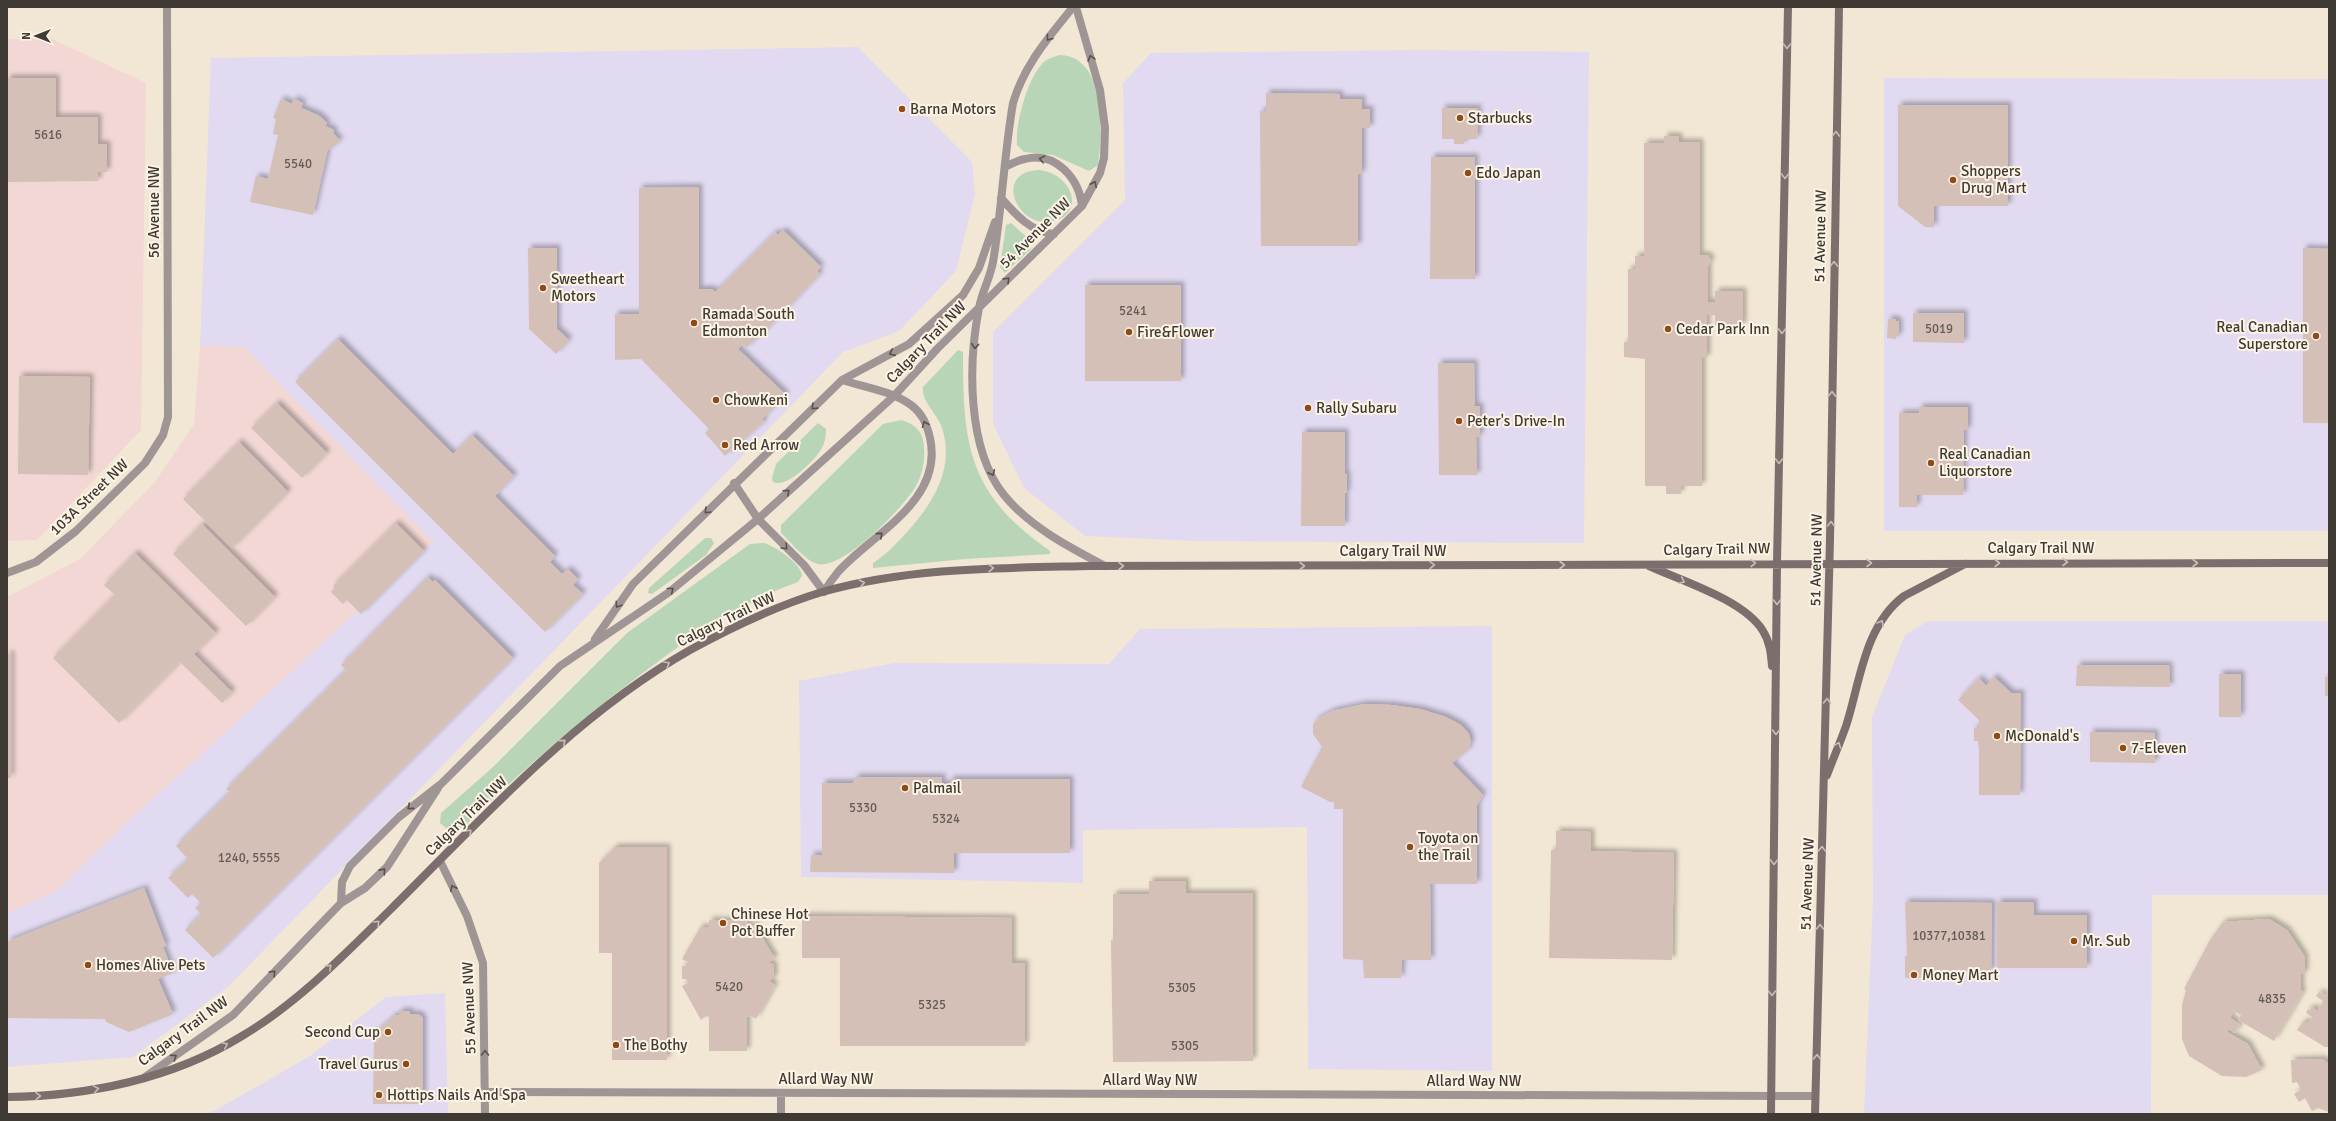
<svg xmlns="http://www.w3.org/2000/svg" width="2336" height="1121" font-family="Signika,sans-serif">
<defs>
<filter id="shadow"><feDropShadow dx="3.5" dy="-3.5" stdDeviation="2" flood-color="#0004"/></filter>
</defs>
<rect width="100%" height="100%" fill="#f2e7d5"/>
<path fill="#e1daf0" d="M858,47L972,162L975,194L956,271L899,331L843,352L229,986L133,1057L7,1067V913L58,890L124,825L244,347L200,346L211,58Z
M1424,50L1589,52L1584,543L1195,541L1085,536L1024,488L993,424V332L1125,200L1123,83L1151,53Z
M1884,78L2329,79V531H1884Z
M1928,621H2329V895H2152L2151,1114H1864L1873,901L1872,717L1905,635Z
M1492,626V1071L1308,1069L1307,827L1083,830V883L801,877L799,681L894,663L1109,664L1140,629Z
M445,993L448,1114H204L216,1110L310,1056L386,997Z"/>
<path fill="#f2d7d4" d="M7,39H52L146,83L141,430L37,540L7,541Z
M200,346L244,347L433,542L124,825L58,890L7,913V597L80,559L155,482L194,424Z"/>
<path fill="#b8d5b8" d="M1059,55C1106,55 1103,132 1098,165L1089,171L1053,155L1024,152L1017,145C1015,124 1028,75 1045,61C1049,58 1054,57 1059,55Z
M1040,170C1075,175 1086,217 1049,222C1016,226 993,171 1040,170Z
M1011,223L1031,241V249L1005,273L1000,267L1006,225Z
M958,350L963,352C963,446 968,494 1050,551V554L965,559L873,568V563C886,555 897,543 907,532C933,503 955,469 942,428C938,414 921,402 923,387Z
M901,420C916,424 924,433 924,448C925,462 922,475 916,486C904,507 843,570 818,564C805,561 791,542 781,533V525L883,424Z
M818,423L826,429C826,436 825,442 822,448C816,459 787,489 773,482L772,478L776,464Z
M705,538H711L714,543L706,555L652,594L648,593L649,588Z
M764,543C775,546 802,564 802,576L798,582C736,605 693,635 640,675C574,724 514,778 455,835L440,823L441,813L493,767L627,633L750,544Z"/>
<path fill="#d4c0b7" filter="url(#shadow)" d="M7,78H56V117H98V144H107V172H98V181L7,182Z
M1266,93L1340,94V99H1362V109H1370V128H1362V174H1358V246H1261L1260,111H1266Z
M281,99L292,104L294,99L303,103L301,108L318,115L327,123L325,126L334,130L333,133L340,141L329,150L328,148L313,215L250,202L256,176L268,179L278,135L273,134L276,119L273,118Z
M1898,105H2008V206H1934V227H1925L1898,206Z
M1442,108H1478L1477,139H1464V144H1454V139H1442Z
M1664,136H1679V142H1700V255H1708L1711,261L1708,266V302H1715V291H1743V326H1715V315H1707V358H1702V486H1681V494H1666V486H1645V359L1624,357V342H1628V269H1635V256H1644V143H1664Z
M1431,157H1475V279H1430Z
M699,187V289H712L715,292L775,232L778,235L783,230L821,267L817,271L820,274L765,331L746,348L743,344L738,349L786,395L762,419L764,422L725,456L705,433L709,429L641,359L615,360V314H639V188Z
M528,248H557V329L569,340L556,354L529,329Z
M2303,248L2329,249V423H2303Z
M1085,285H1181V381H1085Z
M1913,313H1964V343L1913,342Z
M1888,319H1896V321H1899V336H1896V339L1887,338Z
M338,339L453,454L472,435L514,476L495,496L555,556L550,562L562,574L568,569L578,579L573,585L583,594L545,632L295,382Z
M1438,363H1474L1475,406H1480V437H1476L1477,475H1439Z
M19,376L90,377L88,475L18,474Z
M277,403L327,453L302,478L251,428Z
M1919,407H1968V430H1964L1963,495H1917V507H1899V413H1919Z
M1302,432H1345V474H1347V493H1345V526H1301Z
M239,442L288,492L232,548L183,499Z
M396,523L424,551L361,614L347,600L343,604L331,592L335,587L333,586Z
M202,524L275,597L246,626L173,554Z
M135,553L216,633L194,654L232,692L222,703L180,662L119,723L53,658L115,595L104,585Z
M428,577L433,582L435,580L513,658L213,958L185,930L201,914L195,908L201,903L192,894L188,898L168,878L188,859L176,846L230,792L226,789L346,670L341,665Z
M7,654H11V778H7Z
M2077,665H2169L2170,687L2076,686Z
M2219,674H2241V717H2219Z
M1994,677L2011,693H2021L2020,795H1979V749L1978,741H1974V728H1979V720L1958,700L1979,678L1986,686Z
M2325,677H2329V696H2325Z
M1364,704L1391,705L1420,709L1446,717L1461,725L1469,734L1471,742L1468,750L1452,763L1483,795L1477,805V884H1430L1431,960H1402L1401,978H1364L1363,960L1343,959V809H1334V802H1330L1301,787L1322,747L1313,734V725L1316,720L1332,711Z
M2090,732L2155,733V763L2090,762Z
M856,777H942V784H950V779H1070V853H954V873L810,872L811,855H822V783H853Z
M1556,831L1591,832V851L1674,853L1672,960L1549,958L1551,850H1556Z
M615,847H667V1060H612V953H599V863Z
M1149,881H1186V893H1253V1061L1113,1062L1111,940H1113V894H1149Z
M144,888L166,946L163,947L173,973L158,979L173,1014L129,1032L106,1022L105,1019L7,1018L8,941Z
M1905,902L1992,903L1991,972L1928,971V978H1905V956H1907Z
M1997,902H2034V915H2087V968H1997Z
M802,916L1012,918V963H1025V1046H840V958H802Z
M2269,919L2287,930L2305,957V974H2301V990L2303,992L2274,1041L2238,1020L2241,1015L2234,1011L2230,1018L2240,1024L2235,1033L2229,1029L2227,1032L2248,1044L2262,1070L2246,1077L2222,1076L2189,1056L2182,1039V1005L2186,990L2184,989L2210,940L2223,922Z
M709,920L748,921V927L755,925L775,959L768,962L774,965V979H771L770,982L775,985L756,1019L750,1015L751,1017L747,1016V1051H709V1017L706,1016L701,1020L682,986L688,983L686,979H682V966H686V963H689L682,959L701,926L707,929L706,927L709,928Z
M2329,989V1047H2325L2297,1030L2303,1022H2309L2312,1017L2306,1013L2308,1009L2310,1010L2312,1007L2317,1011L2323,1001L2316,996L2319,992L2325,996Z
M399,1011H410V1014H418L423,1018V1100L418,1104H373L374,1034L395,1015H399Z
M2322,1059L2329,1064V1112L2318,1108L2312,1111L2305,1098L2299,1102L2294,1094L2301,1090L2297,1082L2292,1083L2291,1060Z"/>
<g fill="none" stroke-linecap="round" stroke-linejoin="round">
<path stroke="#9f9594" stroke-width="8" d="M1073,7C1049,37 1024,65 1013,103C1004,155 1002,209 993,262C990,278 982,292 979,308C968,364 967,449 1004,495C1030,527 1069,547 1105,566
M1005,167C1011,164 1018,160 1025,159C1055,151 1079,178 1082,206
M1001,198C1016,215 1031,232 1054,234
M734,483L758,519L804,565L824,592C828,585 833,578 838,572C872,534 944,501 930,438C927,425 923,414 911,405C892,391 864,387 842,380
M7,573L36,562L76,531L145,463L163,435L168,417L167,7
M595,639L633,584L842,380L909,344L963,295L979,268L995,222
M440,861L467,916L483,963L485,1114
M341,903L342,882L350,866L399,817L441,784L560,666L668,593L758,519L894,396L937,349L1082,206L1100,173L1104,158L1105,128L1100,90L1076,7
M145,1077L233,1015L341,903L365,888L387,867L438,788
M485,1092L1815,1096
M781,1114V1093"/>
<path stroke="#7c6e6c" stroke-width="8" d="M1649,566C1682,581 1744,600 1763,631C1770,642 1771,654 1772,666
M1827,775C1833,759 1840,743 1846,726C1860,683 1864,626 1904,596L1965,564
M7,1097C88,1096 172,1079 242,1036C298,1003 345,954 391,909C484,817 574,716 690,650C732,627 776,606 822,592C910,567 1001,568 1091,566L2329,563
M1771,1114L1777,563L1788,7
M1815,1114L1830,540L1839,7"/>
</g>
<defs><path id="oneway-chevron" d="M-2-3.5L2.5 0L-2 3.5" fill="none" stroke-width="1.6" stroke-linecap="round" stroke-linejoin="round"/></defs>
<g stroke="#57524c">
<use href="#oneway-chevron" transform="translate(1049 38) rotate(128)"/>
<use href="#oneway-chevron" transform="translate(1091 58) rotate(-106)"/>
<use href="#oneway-chevron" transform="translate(1042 159) rotate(-166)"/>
<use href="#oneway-chevron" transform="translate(1094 184) rotate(-63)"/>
<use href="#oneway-chevron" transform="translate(1007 280) rotate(-44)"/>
<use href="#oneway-chevron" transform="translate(975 346) rotate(96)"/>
<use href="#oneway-chevron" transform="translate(892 353) rotate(156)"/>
<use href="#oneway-chevron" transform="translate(814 407) rotate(136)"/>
<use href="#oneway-chevron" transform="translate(925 424) rotate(-113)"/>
<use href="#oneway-chevron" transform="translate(992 473) rotate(65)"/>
<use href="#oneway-chevron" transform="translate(787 492) rotate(-42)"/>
<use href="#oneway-chevron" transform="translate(707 511) rotate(135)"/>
<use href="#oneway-chevron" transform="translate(880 535) rotate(-41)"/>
<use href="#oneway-chevron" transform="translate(785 547) rotate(46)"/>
<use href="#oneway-chevron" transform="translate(671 590) rotate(-39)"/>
<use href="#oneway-chevron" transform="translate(618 605) rotate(124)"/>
<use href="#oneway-chevron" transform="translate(410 807) rotate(139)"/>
<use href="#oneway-chevron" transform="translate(383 871) rotate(-48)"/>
<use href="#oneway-chevron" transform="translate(453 888) rotate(-116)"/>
<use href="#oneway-chevron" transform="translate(273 973) rotate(-46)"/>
<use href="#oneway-chevron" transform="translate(485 1053) rotate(-90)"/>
<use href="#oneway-chevron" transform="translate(174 1057) rotate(-34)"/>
</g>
<g stroke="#cabeb5">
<use href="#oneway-chevron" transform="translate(1787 46) rotate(91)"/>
<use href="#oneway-chevron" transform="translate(1836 134) rotate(-89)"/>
<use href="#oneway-chevron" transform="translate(1785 176) rotate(91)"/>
<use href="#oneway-chevron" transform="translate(1834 264) rotate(-89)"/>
<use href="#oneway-chevron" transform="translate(1782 331) rotate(91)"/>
<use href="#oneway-chevron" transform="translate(1832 394) rotate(-89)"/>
<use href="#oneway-chevron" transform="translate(1779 461) rotate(91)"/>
<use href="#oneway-chevron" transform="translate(1831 524) rotate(-89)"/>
<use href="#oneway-chevron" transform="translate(2065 562)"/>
<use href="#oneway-chevron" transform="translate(1753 563) rotate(-1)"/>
<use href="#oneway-chevron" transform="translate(1869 563)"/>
<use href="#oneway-chevron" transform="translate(1997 563)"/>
<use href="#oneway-chevron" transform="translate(2195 563)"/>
<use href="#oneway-chevron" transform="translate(1432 565) rotate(-1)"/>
<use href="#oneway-chevron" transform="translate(1562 565)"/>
<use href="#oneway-chevron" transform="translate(1121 566)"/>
<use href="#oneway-chevron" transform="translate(1302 566)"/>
<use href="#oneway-chevron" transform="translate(991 568) rotate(-2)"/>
<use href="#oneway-chevron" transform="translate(1682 581) rotate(24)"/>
<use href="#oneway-chevron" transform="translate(862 583) rotate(-13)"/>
<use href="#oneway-chevron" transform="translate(1777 602) rotate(90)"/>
<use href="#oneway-chevron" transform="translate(1881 623) rotate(-61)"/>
<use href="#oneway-chevron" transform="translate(667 664) rotate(-31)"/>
<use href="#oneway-chevron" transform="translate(1827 701) rotate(-89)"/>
<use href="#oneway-chevron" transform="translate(1776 732) rotate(91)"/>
<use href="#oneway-chevron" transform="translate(563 742) rotate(-41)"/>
<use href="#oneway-chevron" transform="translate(1838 745) rotate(-69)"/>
<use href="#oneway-chevron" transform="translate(469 832) rotate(-44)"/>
<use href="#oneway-chevron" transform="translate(1822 849) rotate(-88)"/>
<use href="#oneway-chevron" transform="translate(1774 862) rotate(91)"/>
<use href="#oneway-chevron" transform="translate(377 923) rotate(-45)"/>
<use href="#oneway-chevron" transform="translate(1820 927) rotate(-89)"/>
<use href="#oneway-chevron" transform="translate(329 967) rotate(-42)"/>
<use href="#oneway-chevron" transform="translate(1772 993) rotate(90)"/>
<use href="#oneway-chevron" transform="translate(225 1045) rotate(-26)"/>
<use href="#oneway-chevron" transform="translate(1817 1057) rotate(-89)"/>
<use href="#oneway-chevron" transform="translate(96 1089) rotate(-10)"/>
<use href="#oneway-chevron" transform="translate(38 1096) rotate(-3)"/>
</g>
<g fill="#8e4b1a" stroke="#fef4e6" stroke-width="1.5">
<circle cx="902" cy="109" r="4"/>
<circle cx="1460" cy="118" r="4"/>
<circle cx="1468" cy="173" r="4"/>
<circle cx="1953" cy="180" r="4"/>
<circle cx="543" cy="288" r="4"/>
<circle cx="694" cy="323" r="4"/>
<circle cx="1668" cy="329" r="4"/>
<circle cx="1129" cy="332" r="4"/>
<circle cx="2316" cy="336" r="4"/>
<circle cx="716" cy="400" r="4"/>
<circle cx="1308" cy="408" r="4"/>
<circle cx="1459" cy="421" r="4"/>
<circle cx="725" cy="445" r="4"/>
<circle cx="1931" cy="463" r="4"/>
<circle cx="1997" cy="736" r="4"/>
<circle cx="2123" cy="748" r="4"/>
<circle cx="905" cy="788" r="4"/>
<circle cx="1410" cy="847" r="4"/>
<circle cx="723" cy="923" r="4"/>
<circle cx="2074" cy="941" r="4"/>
<circle cx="88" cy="965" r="4"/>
<circle cx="1914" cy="975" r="4"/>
<circle cx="388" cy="1032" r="4"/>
<circle cx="616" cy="1045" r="4"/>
<circle cx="406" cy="1064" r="4"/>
<circle cx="379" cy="1095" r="4"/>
</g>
<g text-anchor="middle" stroke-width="4" stroke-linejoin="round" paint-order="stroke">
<g font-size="13" fill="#645c55">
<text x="48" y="139">5616</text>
<text x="298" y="168">5540</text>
<text x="1133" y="315">5241</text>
<text x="1939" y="333">5019</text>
<text x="863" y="812">5330</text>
<text x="946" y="823">5324</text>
<text x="249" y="862">1240, 5555</text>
<text x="1949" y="940">10377,10381</text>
<text x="729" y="991">5420</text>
<text x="1182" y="992">5305</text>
<text x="2272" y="1003">4835</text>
<text x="932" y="1009">5325</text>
<text x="1185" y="1050">5305</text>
</g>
<g font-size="15" fill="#3f3b34" stroke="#fef4e6" text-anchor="start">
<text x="910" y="114">Barna Motors</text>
<text x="1468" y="123">Starbucks</text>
<text x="1961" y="176">Shoppers<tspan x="1961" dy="17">Drug Mart</tspan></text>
<text x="1476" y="178">Edo Japan</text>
<text x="551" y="284">Sweetheart<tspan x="551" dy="17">Motors</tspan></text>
<text x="702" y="319">Ramada South<tspan x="702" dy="17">Edmonton</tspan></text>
<text x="2308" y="332" text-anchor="end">Real Canadian<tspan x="2308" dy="17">Superstore</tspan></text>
<text x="1676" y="334">Cedar Park Inn</text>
<text x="1137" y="337">Fire&amp;Flower</text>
<text x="724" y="405">ChowKeni</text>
<text x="1316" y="413">Rally Subaru</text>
<text x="1467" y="426">Peter's Drive-In</text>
<text x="733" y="450">Red Arrow</text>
<text x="1939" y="459">Real Canadian<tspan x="1939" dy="17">Liquorstore</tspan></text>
<text x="2005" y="741">McDonald's</text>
<text x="2131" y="753">7-Eleven</text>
<text x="913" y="793">Palmail</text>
<text x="1418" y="843">Toyota on<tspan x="1418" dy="17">the Trail</tspan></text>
<text x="731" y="919">Chinese Hot<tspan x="731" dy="17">Pot Buffer</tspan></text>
<text x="2082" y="946">Mr. Sub</text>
<text x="96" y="970">Homes Alive Pets</text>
<text x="1922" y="980">Money Mart</text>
<text x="380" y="1037" text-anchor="end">Second Cup</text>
<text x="624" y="1050">The Bothy</text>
<text x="398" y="1069" text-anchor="end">Travel Gurus</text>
<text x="387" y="1100">Hottips Nails And Spa</text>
</g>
<g font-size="15" fill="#3f3b34" stroke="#fef4e6">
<text transform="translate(154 212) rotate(-90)" y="5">56 Avenue NW</text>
<text transform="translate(1035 233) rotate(-45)" y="5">54 Avenue NW</text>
<text transform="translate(1820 236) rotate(-89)" y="5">51 Avenue NW</text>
<text transform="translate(926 342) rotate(-46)" y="5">Calgary Trail NW</text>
<text transform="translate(89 497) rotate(-44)" y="5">103A Street NW</text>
<text x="2041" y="553">Calgary Trail NW</text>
<text transform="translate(1717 549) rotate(-1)" y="5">Calgary Trail NW</text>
<text x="1393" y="556">Calgary Trail NW</text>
<text transform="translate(1816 560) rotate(-89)" y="5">51 Avenue NW</text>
<text transform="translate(726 619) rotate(-26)" y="5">Calgary Trail NW</text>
<text transform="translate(466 816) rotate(-44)" y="5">Calgary Trail NW</text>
<text transform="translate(1807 884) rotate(-88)" y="5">51 Avenue NW</text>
<text transform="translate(469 1008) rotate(-92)" y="5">55 Avenue NW</text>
<text transform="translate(183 1031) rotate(-36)" y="5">Calgary Trail NW</text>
<text x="826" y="1084">Allard Way NW</text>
<text x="1150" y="1085">Allard Way NW</text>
<text x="1474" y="1086">Allard Way NW</text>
</g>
</g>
<rect width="2336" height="1121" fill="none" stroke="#3f3b34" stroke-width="16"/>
<g transform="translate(36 36) rotate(270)" stroke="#fef4e6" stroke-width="3" paint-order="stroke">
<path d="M0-3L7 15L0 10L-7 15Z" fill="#3f3b34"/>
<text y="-6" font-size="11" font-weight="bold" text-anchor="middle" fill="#3f3b34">N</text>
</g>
</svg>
